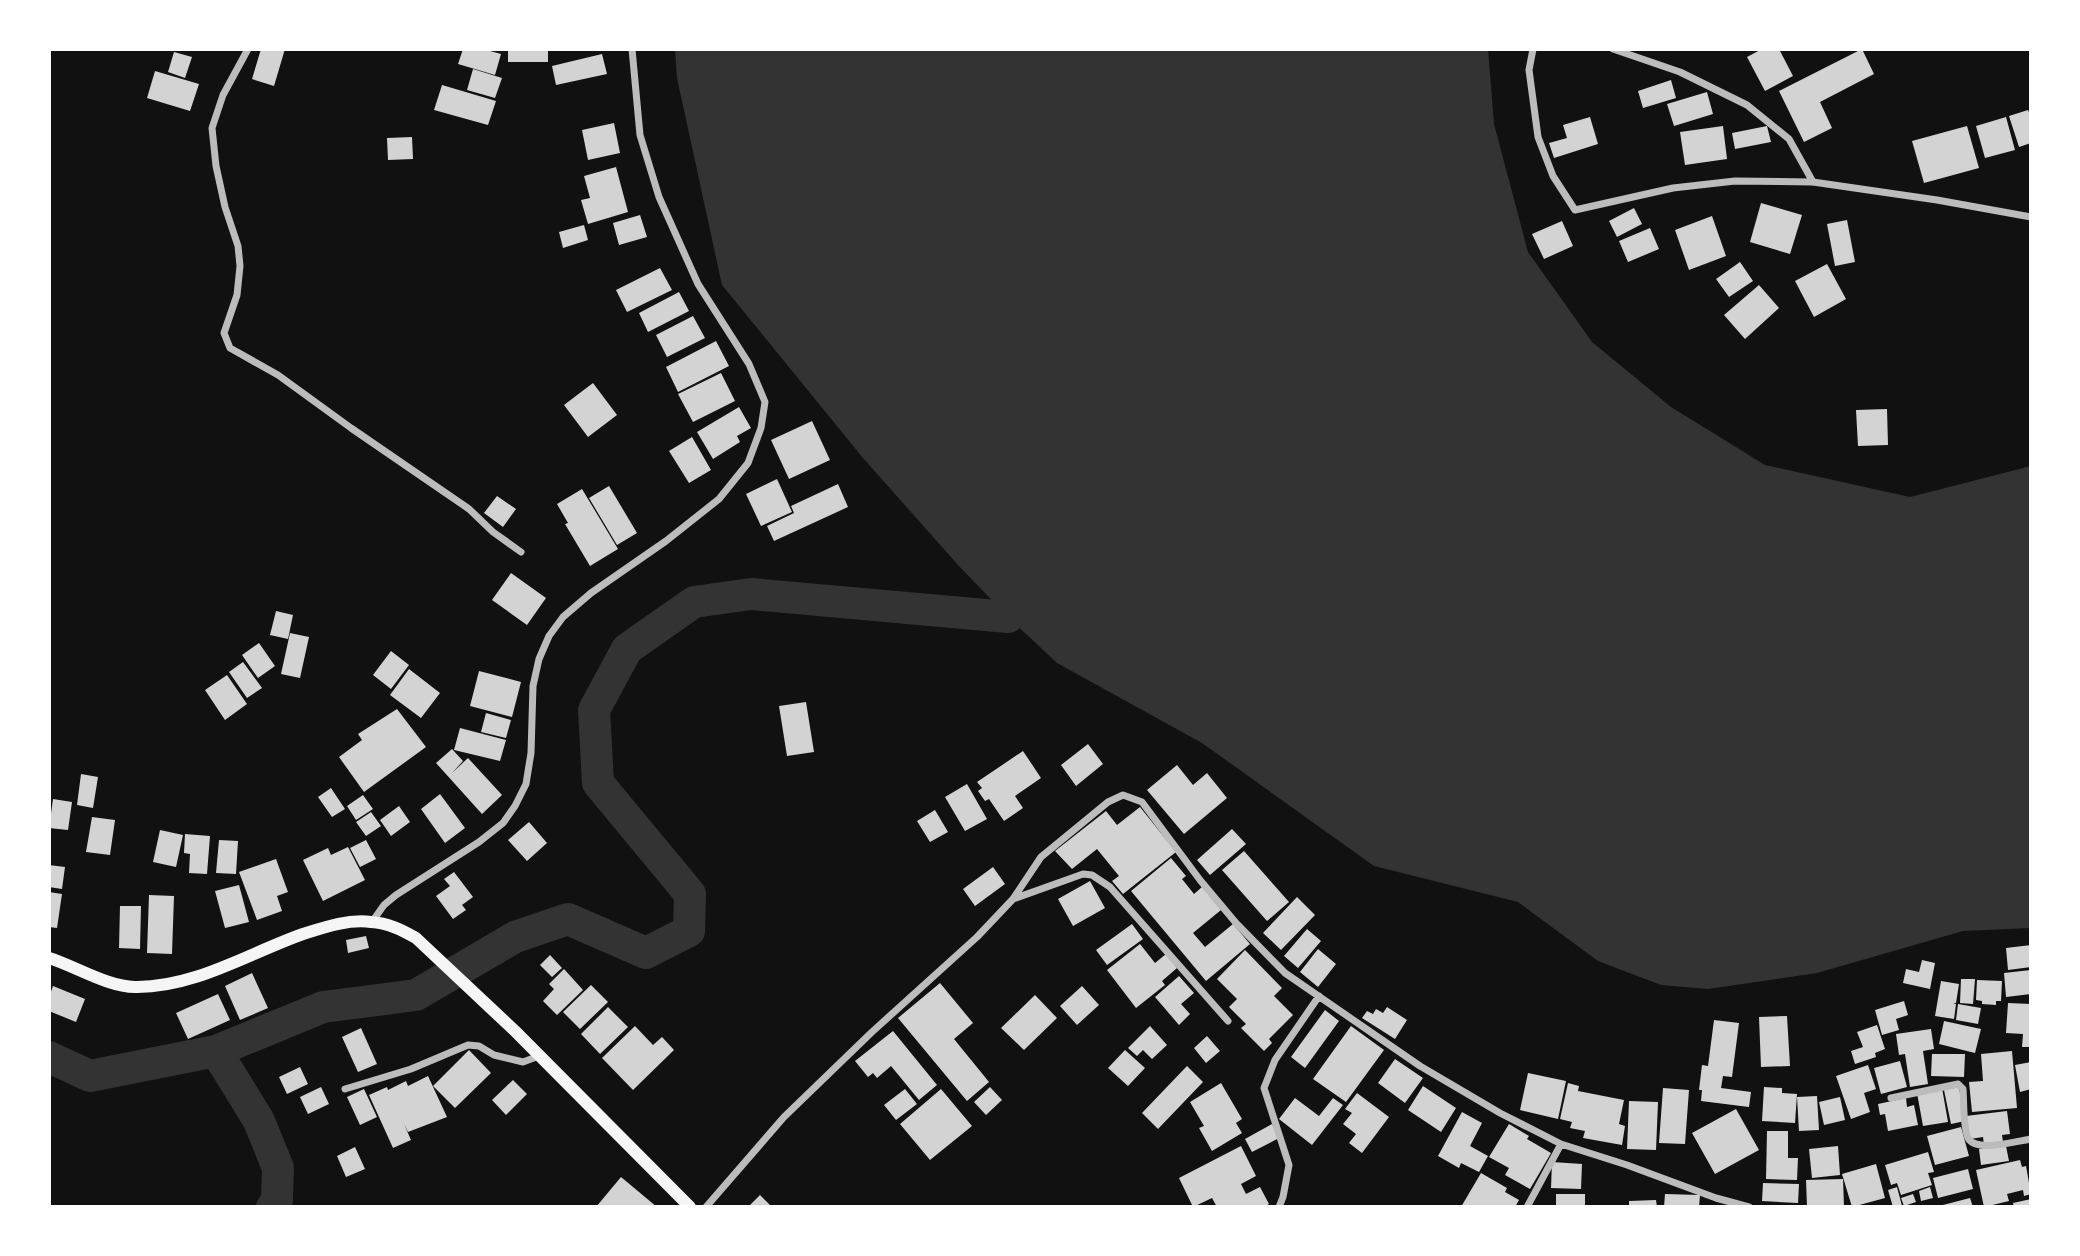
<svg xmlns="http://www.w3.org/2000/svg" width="2080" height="1256" font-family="Roboto,sans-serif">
<rect width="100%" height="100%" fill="#111"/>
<path fill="#333" d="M675,49H1488L1494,124L1528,252L1592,342L1671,407L1765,465L1910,497L2031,466V928L1963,931L1817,973L1708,989L1661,985L1598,961L1518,902L1374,866L1202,743L1057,663L1008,617L958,565L863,458L722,285L677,78Z"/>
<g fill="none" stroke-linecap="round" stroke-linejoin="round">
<path stroke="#333" stroke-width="32" d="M216,1051L259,1121L278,1168L277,1200L272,1207
M49,1057L90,1076L216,1051L323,1007L416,995L515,937L568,919L646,953L689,931L690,894L598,783L594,710L627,649L694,602L751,594L1008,617"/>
</g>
<path fill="#d3d3d3" d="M261,49H285L274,86L252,79Z
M463,49H483L501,54L495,75L458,64Z
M508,49H548V62H508Z
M1762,49H1779L1793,76L1765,91L1747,57Z
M1862,49L1874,74L1820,102L1832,128L1804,142L1779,91Z
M174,52L192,57L185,78L168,72Z
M602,54L607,74L556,85L552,66Z
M473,69L502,78L495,98L467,90Z
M155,71L199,84L190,111L147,98Z
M1671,80L1676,98L1643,108L1638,91Z
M442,85L496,101L488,125L434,110Z
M1707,92L1713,114L1674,126L1667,104Z
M2028,110L2031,117V143L2019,147L2009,116Z
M1590,117L1598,144L1554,158L1549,143L1567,138L1563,125Z
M2006,117L2015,150L1985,158L1976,126Z
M614,123L620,153L588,160L582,130Z
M1723,126L1727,159L1685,165L1680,132Z
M1767,126L1771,142L1735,149L1732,133Z
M1967,126L1979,168L1924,183L1912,141Z
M412,137L413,159L388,160L387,138Z
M616,167L628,212L588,224L581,200L590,198L584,176Z
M1761,203L1802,215L1790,254L1750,242Z
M1634,208L1642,224L1617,237L1609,221Z
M640,215L647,237L619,245L613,223Z
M1712,216L1726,256L1689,270L1675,230Z
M1847,220L1855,262L1835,266L1827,224Z
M1562,221L1573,246L1544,259L1532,234Z
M584,225L588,240L563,248L559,232Z
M1650,228L1659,249L1628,262L1619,241Z
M1740,262L1753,281L1729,297L1716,279Z
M1827,264L1846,299L1814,317L1795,281Z
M660,268L672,290L627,312L616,290Z
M1759,285L1779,308L1745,339L1724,315Z
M679,292L689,311L648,332L639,313Z
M693,316L705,338L667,357L656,335Z
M716,341L729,366L678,392L666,367Z
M721,373L735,401L693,422L678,394Z
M593,383L617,415L588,437L564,405Z
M739,407L751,428L737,436L740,442L713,459L697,432Z
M1887,409L1888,445L1858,446L1856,410Z
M812,421L830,460L789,479L771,440Z
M692,437L711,470L689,483L669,451Z
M777,479L792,512L761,526L746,494Z
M838,484L848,507L774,541L767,526L794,513L791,506Z
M609,486L637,533L617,545L589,498Z
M582,489L618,549L590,566L565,524L568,523L557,504Z
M497,496L516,509L503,527L484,513Z
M511,573L546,598L527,625L492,600Z
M276,611L293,615L288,639L270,635Z
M290,633L309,637L300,678L281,674Z
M259,643L275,666L258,678L242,655Z
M391,651L409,665L391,689L373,675Z
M243,662L262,688L247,698L229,672Z
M409,669L440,693L421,718L390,695Z
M479,671L521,682L512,717L470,706Z
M227,675L247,704L225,720L205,690Z
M806,702L814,752L787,756L779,706Z
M397,709L426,747L364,792L339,757L362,740L358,734Z
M486,713L511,720L506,738L481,732Z
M460,728L506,740L500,761L454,750Z
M1088,744L1103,764L1076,786L1061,765Z
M452,749L463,761L452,773L468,758L502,795L482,814L436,763Z
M1023,751L1041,778L1015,796L1023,808L1004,821L989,799L985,801L978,791L982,788L977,782Z
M1177,765L1193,785L1207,773L1227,798L1184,834L1147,790Z
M81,774L98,777L93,808L77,805Z
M967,784L987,819L965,831L945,797Z
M331,788L345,809L332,817L318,797Z
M440,794L465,828L445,843L421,809Z
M363,795L373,809L356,820L347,806Z
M53,799L72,802L68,830L49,828Z
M399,806L410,822L391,836L380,820Z
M1140,807L1176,852L1123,894L1112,881L1119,876L1097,849L1072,869L1055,851L1106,811L1117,825Z
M935,810L948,832L930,842L917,821Z
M371,812L381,826L366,836L356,822Z
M92,817L115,820L110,855L86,852Z
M529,822L547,843L527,861L508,840Z
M1232,829L1246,844L1210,875L1197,860Z
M160,830L183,835L176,867L153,862Z
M185,834L210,836L207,874L189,873L190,854L184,853Z
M219,840L238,841L236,874L216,873Z
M366,840L376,859L360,867L350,848Z
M348,847L365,880L323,901L303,860L328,848L331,855Z
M1244,851L1289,902L1267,921L1222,870Z
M1171,858L1186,876L1182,879L1194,894L1202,887L1221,910L1193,933L1205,947L1233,924L1250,944L1206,981L1131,891Z
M276,859L288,892L277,896L282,911L257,920L239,872Z
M49,865L65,867L62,889L49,887Z
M993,867L1005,884L975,906L963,889Z
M454,872L473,897L462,905L466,910L453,919L436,896L450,886L444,879Z
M1090,881L1105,908L1073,926L1058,899Z
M239,885L249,922L225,928L215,891Z
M49,892L62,894L57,928L49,927Z
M149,895L174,896L172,954L147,953Z
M1297,897L1315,915L1281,950L1263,933Z
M120,906H141L140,949L119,948Z
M1132,924L1143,939L1107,965L1096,950Z
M1307,929L1321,941L1298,968L1284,956Z
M366,936L369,948L348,953L346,940Z
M1140,944L1155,963L1166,954L1177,968L1162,981L1165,985L1136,1008L1107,970Z
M2031,945V967L2008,970L2006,948Z
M1318,949L1336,964L1318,987L1300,972Z
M1245,950L1282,988L1274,996L1293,1015L1269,1039L1272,1043L1264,1051L1241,1028L1246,1024L1229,1007L1237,999L1217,979Z
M550,955L562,968L552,977L540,965Z
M1922,960L1935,963L1930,989L1903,983L1906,969L1919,972Z
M564,969L583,990L557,1015L543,1001L554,989L549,984Z
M2031,970V994L2006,997L2004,973Z
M252,973L268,1008L240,1020L225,986Z
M1179,976L1194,993L1181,1004L1190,1014L1179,1025L1155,997Z
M1961,979H1975L1973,1004L1960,1003Z
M1977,980L2002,981L2001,1001H1996V1005L1982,1004V1001L1976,1000Z
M1941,981L1959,984L1956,1003H1953L1956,1004L1954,1019L1935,1016Z
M940,983L973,1023L954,1039L989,1082L967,1101L898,1018Z
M591,985L608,1002L580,1029L563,1012Z
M53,986L85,999L76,1022L49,1011V997Z
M1082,986L1099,1005L1077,1025L1060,1006Z
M218,994L230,1020L188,1039L176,1013Z
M1035,995L1057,1018L1024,1050L1001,1028Z
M1904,1001L1908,1015L1896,1019L1899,1030L1882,1035L1875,1010Z
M2008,1003L2031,1004V1047H2022L2023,1034L2006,1033Z
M1958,1004L1981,1008L1978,1024L1956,1020Z
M608,1007L628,1027L600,1054L581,1034Z
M1387,1007L1407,1020L1395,1039L1362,1018L1367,1011L1373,1014L1376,1009L1383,1013Z
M1325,1010L1339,1021L1305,1068L1291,1057Z
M1787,1016L1790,1066L1761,1067L1759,1017Z
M1714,1020L1739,1023L1732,1077L1723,1076L1721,1088L1751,1092L1749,1107L1701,1101L1702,1090H1699L1702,1065L1708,1066Z
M1944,1021L1981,1029L1975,1053L1939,1044Z
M1877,1025L1885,1049L1875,1053L1876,1057L1855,1064L1851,1051L1863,1047L1857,1032Z
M635,1026L653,1045L662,1037L674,1050L633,1090L602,1058Z
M1150,1026L1167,1045L1152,1059L1143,1050L1137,1056L1128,1048Z
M1351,1026L1384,1050L1346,1102L1313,1079Z
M361,1028L377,1064L358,1072L342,1037Z
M1931,1029L1934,1049L1923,1051L1928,1084L1910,1087L1905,1054L1899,1055L1896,1034Z
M893,1031L937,1085L919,1100L891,1066L877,1078L873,1073L868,1077L855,1061Z
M1207,1036L1220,1051L1206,1063L1194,1048Z
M469,1050L491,1073L455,1108L433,1086Z
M1125,1050L1145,1068L1128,1086L1108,1068Z
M2012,1051L2017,1108L1972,1112L1969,1082L1983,1081L1981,1054Z
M1932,1054H1965L1964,1077L1931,1076Z
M1395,1059L1423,1078L1405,1103L1378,1083Z
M1900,1061L1907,1087L1881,1094L1874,1068Z
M2031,1062V1089L2020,1092L2015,1065Z
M1868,1065L1876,1089L1864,1093L1870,1112L1851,1119L1836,1076Z
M1187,1066L1203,1082L1158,1129L1142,1113Z
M300,1067L308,1084L287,1094L279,1077Z
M1528,1073L1566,1081L1558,1119L1520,1110Z
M428,1076L447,1117L408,1132L404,1124L411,1140L393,1148L369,1095L387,1087L388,1090L406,1081L408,1086Z
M513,1080L527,1094L506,1115L492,1100Z
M1221,1083L1242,1119L1236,1123L1242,1133L1212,1151L1199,1128L1204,1126L1190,1102Z
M1568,1083L1579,1086L1578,1091L1624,1100L1619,1124L1625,1126L1622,1145L1583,1138L1585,1131L1570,1128L1572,1122L1560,1119Z
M1423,1086L1456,1108L1441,1132L1408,1110Z
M321,1087L329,1104L308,1114L300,1097Z
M990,1087L1002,1100L986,1115L974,1102Z
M1764,1087L1782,1088V1093L1797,1094L1795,1123L1762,1121Z
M1959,1087L1965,1121L1951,1124L1944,1090Z
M1663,1088L1689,1090L1685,1144L1659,1143Z
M1942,1088L1948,1122L1923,1126L1917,1093Z
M364,1089L377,1117L360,1125L347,1097Z
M905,1089L917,1104L896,1120L884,1105Z
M941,1089L972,1126L930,1160L900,1124Z
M1357,1093L1389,1117L1362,1153L1349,1143L1356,1134L1343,1124L1352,1113L1345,1109Z
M1817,1096L1819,1130L1799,1131L1797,1097Z
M1840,1097L1845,1120L1824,1125L1819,1102Z
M1295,1098L1319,1116L1333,1098L1343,1105L1312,1145L1279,1119Z
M1906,1098L1907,1107L1914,1105L1918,1125L1888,1131L1885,1114L1880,1115L1878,1104Z
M1629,1101L1658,1102L1656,1150L1627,1149Z
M1736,1109L1759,1150L1715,1174L1692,1133Z
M2007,1111L2010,1134L2002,1135L2003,1142L1984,1145L1983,1137L1970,1139L1966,1116Z
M1462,1112L1482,1123L1470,1146L1488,1156L1479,1172L1461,1163L1459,1168L1438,1156Z
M1272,1124L1279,1138L1252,1152L1245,1139Z
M1509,1124L1529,1136L1527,1139L1551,1153L1530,1189L1505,1175L1509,1168L1489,1157Z
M1961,1127L1969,1156L1935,1165L1927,1136Z
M1767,1131H1788V1158H1798L1797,1180L1766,1179Z
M1241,1146L1256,1176L1241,1184L1246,1194L1260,1187L1269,1204L1264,1207H1217L1212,1198L1193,1207L1179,1178Z
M1838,1146L1840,1175L1812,1178L1809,1149Z
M2006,1146L2009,1161L1981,1165L1979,1149Z
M355,1147L365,1169L346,1177L337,1156Z
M1928,1152L1934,1172L1928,1173L1932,1185L1901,1195L1897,1183L1891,1185L1885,1165Z
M2020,1160L2022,1167L2026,1166L2031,1194L2024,1196L2023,1190L2007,1194L2009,1201L1984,1207L1976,1170Z
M1552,1162L1582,1164L1581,1189L1551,1188Z
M1876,1164L1885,1198L1852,1207L1842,1174Z
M1968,1169L1973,1189L1938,1198L1933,1178Z
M1481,1173L1507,1188L1505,1192L1519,1200L1515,1207H1461Z
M621,1177L657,1207H596Z
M1843,1179L1844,1207H1807L1806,1180Z
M1763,1183L1799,1184L1798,1203L1762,1201Z
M1897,1187L1902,1206L1893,1207L1888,1190Z
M1930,1187L1933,1198L1921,1201L1919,1191Z
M1556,1194H1585V1207H1556Z
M1665,1194L1700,1195L1699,1207H1664Z
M1913,1194L1916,1202L1904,1206L1901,1198Z
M760,1195L772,1207H748Z
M1970,1198L1973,1207H1939V1206Z
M2031,1199V1207H2014L2013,1203Z
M1656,1200L1657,1207H1629V1201Z"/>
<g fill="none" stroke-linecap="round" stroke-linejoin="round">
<path stroke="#bcbcbc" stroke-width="7" d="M248,49L223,95L212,128L216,166L225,207L238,246L240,266L237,295L224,333L230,348L278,375L351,428L469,509L493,532L521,552
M1533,49L1529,70L1538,137L1553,176L1575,210L1673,188L1735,181L1813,182L1937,200L2031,217
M1613,49L1680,72L1747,105L1789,139L1813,182
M1013,899L1083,874L1092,875L1110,887L1228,1021
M372,922L384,905L396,895L479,842L503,823L515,806L526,784L531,753L533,686L539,659L549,636L563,617L591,593L666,541L719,499L748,463L761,428L765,402L749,364L698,284L659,197L640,135L632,49
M345,1089L411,1069L468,1045L479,1046L494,1055L523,1062L539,1056
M1891,1098L1958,1084L1963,1089C1964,1101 1963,1128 1968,1138C1976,1153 2017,1141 2031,1139
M706,1207L784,1117L872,1032L977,937L1013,899L1041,857L1108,802L1123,795L1142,802L1200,880L1236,923L1285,973L1420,1066L1500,1113L1561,1144L1627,1165L1716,1198L1749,1207
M1279,1207L1283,1197L1289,1165L1264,1088L1275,1060L1319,996
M1527,1207L1561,1144"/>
<path stroke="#f5f5f5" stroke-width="12" d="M49,958C75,966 108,987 135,987C194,988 249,953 303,934C325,927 348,919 371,922C388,923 402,930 416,938L515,1031L690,1207"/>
</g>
<rect width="2080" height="1256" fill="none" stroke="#ffffff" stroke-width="102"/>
</svg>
